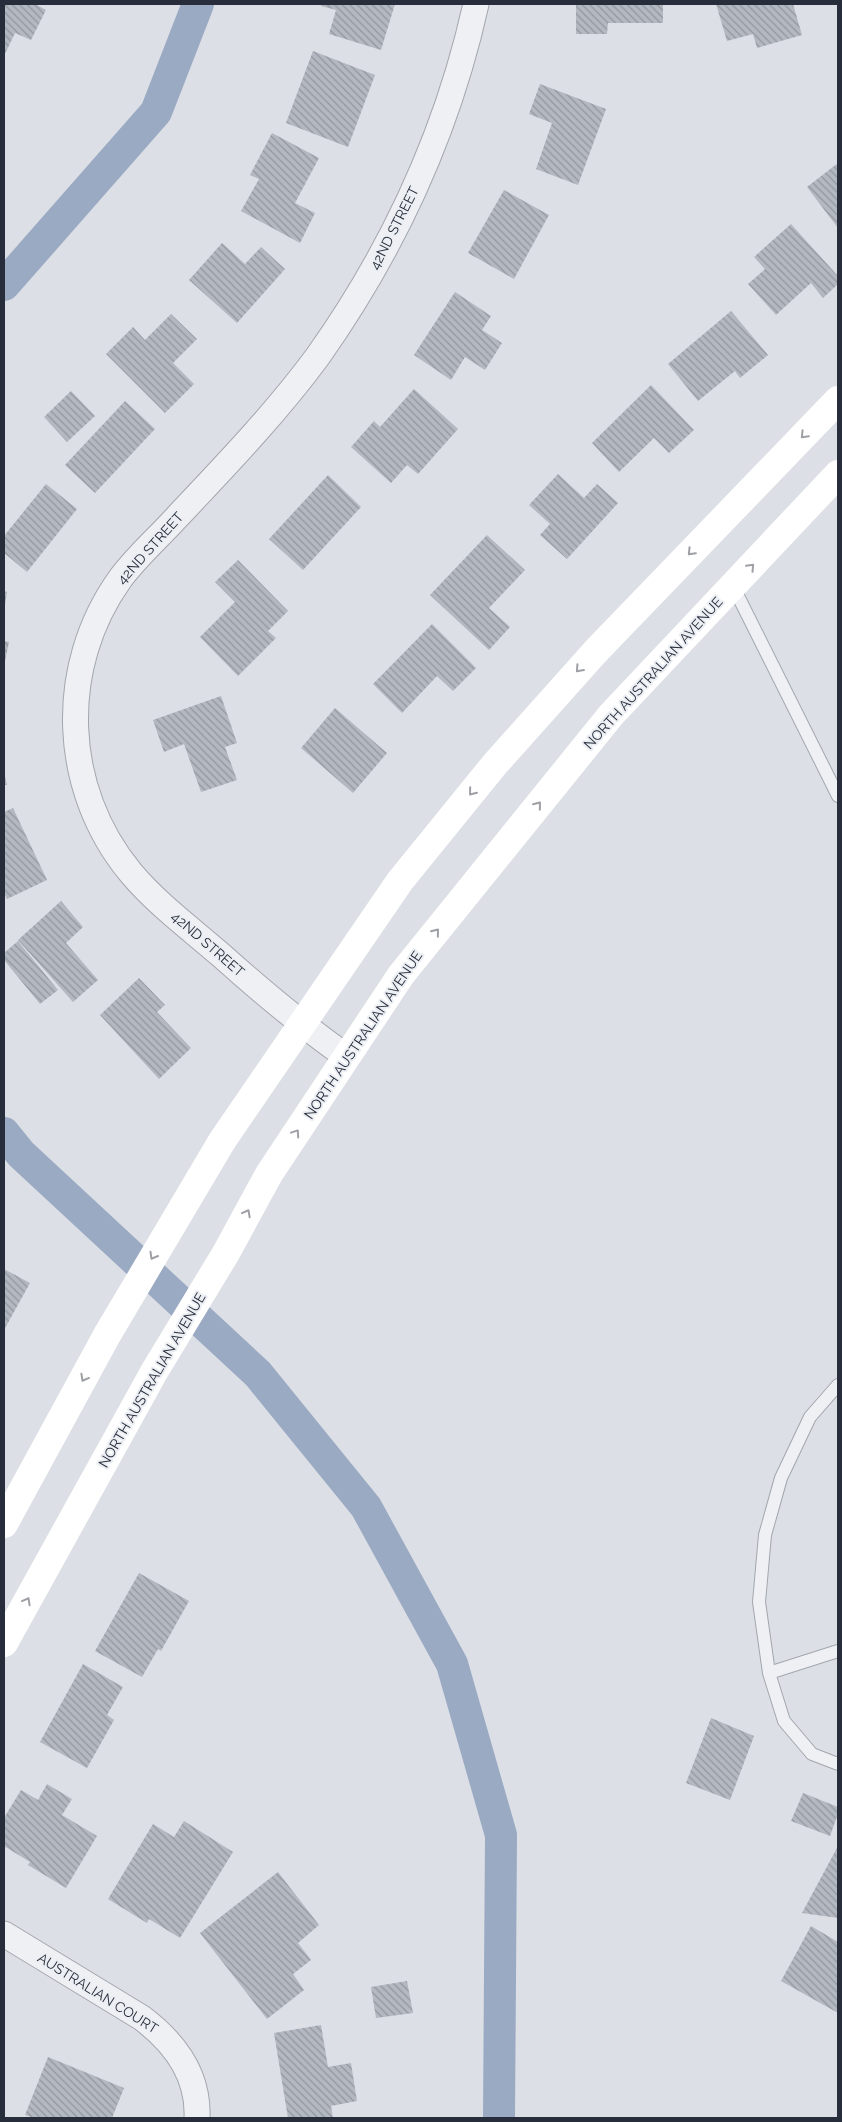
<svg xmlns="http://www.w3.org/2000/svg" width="842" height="2122" font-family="Raleway,sans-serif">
<defs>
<pattern id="building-back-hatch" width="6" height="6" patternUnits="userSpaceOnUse" patternTransform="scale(1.25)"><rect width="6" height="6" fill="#b4b8c1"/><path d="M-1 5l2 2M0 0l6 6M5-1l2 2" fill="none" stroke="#92969e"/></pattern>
</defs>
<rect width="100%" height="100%" fill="#dcdfe5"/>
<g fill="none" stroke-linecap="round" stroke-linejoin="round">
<path stroke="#9aaac3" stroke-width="32" d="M4,285L156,112L198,4
M4,1133L21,1154L258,1374L366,1507L452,1664L501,1835L499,2118"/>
</g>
<path fill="url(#building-back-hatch)" d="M4,4H35L46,10L31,40L15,33L4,56Z
M322,4H395L381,50L329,34L336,10L321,6Z
M576,4H663V23H608L607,34H576Z
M716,4H793L802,35L757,48L753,34L727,41Z
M313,51L375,75L348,147L286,123Z
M540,84L606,109L578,185L536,169L552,123L529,114Z
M272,133L319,158L295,203L315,213L300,243L241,211L259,179L250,175Z
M838,163V228L807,187Z
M504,190L549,215L514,279L468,253Z
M791,224L838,276V284L823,298L811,283L776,315L748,284L765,269L754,257Z
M222,243L245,264L261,247L285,269L237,323L189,280Z
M455,292L491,316L482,330L502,343L485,370L465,357L451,380L414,355Z
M731,311L768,355L740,378L735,371L698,401L668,364Z
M171,314L197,339L173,363L194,384L165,413L106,354L133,327L145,340Z
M651,385L694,430L669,453L654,438L619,472L592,443Z
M414,389L458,429L418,474L407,465L391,483L351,447L374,421L380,427Z
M71,391L95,416L67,442L44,417Z
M125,401L155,429L95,493L65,465Z
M558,474L584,498L597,484L618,503L567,559L540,535L550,524L529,505Z
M328,475L361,507L303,570L269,539Z
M46,484L77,509L27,572L4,553V536Z
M487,535L525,570L489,608L510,627L489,650L430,595Z
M238,560L288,611L268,631L276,638L238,676L200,637L235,602L215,582Z
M4,591L7,592L5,605L4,604Z
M432,624L476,668L453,691L437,676L402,713L373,684Z
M4,641L9,642L5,661H4Z
M221,696L237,743L225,747L237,780L201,792L184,744L164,752L153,720Z
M335,708L387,753L353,793L301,748Z
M4,772L7,785H4Z
M13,808L47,880L7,899L4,893V812Z
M61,901L83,927L66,943L98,980L73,1002L18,940Z
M18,941L58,990L40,1004L4,960V953Z
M139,978L165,1005L157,1012L191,1048L159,1079L100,1015Z
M4,1269L30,1283L4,1330Z
M139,1573L189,1601L161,1651L158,1649L142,1677L95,1651Z
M83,1664L123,1687L107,1715L114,1720L87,1768L40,1742Z
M711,1718L754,1736L730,1800L686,1783Z
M47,1784L72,1799L62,1815L97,1836L66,1888L28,1865L30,1862L4,1846V1818L21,1790L38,1800Z
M803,1793L838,1807V1814L830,1836L791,1821Z
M184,1821L233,1852L180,1938L149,1919L147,1923L108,1899L153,1824L174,1837Z
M838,1846V1918L802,1913Z
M278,1872L319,1925L298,1943L311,1960L293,1974L304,1990L267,2019L200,1933Z
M811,1926L838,1942V2013L781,1981Z
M407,1981L413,2013L376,2018L371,1987Z
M321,2025L328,2067L351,2063L357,2101L331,2106L333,2118H288L274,2033Z
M48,2057L124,2088L112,2118H34L25,2115Z"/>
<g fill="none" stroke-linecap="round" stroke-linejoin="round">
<g stroke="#a2a6ae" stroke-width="14">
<path id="service" d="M733,586L838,796
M838,1385L810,1417L781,1478L765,1535L759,1602L769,1673L784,1721L812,1754L838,1764
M769,1673L838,1651"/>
</g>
<g stroke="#a2a6ae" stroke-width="27">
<path id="minor" d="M347,1057C303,1026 262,992 222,956C191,929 157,904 131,873C61,789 57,667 120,579C137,556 159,537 177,517C226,465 276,413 318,356C393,250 448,130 476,4
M4,1934L142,2018C175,2043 199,2075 197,2118"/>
</g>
<use href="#service" stroke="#eff0f4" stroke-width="12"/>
<use href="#minor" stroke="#eff0f4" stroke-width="25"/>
<path stroke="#fff" stroke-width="28" d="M4,1524L107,1335L222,1141L400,881L495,764L596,651L838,400
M4,1643L154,1372L226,1253L269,1174L401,975L611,715L838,474"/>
</g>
<defs><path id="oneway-chevron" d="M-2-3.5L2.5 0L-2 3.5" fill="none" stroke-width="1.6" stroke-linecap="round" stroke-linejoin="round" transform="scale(1.25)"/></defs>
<g stroke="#9ea0a6">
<use href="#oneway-chevron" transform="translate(804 435) rotate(134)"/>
<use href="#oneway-chevron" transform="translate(691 552) rotate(134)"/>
<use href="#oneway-chevron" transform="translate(751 567) rotate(-47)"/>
<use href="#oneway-chevron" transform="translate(579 669) rotate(132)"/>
<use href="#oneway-chevron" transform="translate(472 792) rotate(129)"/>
<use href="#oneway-chevron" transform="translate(538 805) rotate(-51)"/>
<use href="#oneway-chevron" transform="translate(436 932) rotate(-51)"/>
<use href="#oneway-chevron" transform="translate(296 1133) rotate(-56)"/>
<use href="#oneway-chevron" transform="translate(247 1213) rotate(-62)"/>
<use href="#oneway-chevron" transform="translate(153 1256) rotate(120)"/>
<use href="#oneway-chevron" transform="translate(84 1378) rotate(119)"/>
<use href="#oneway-chevron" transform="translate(27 1601) rotate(-61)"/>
</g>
<g text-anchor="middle" stroke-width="4" stroke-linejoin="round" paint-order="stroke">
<g font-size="14" fill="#272d3a" stroke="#ebeef3">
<text transform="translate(394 228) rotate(-63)" y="5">42ND STREET</text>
<text transform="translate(150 548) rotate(-48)" y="5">42ND STREET</text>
<text transform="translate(653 673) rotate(-48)" y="5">NORTH AUSTRALIAN AVENUE</text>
<text transform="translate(208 944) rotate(41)" y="5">42ND STREET</text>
<text transform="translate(363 1035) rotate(-56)" y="5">NORTH AUSTRALIAN AVENUE</text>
<text transform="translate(152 1380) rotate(-60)" y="5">NORTH AUSTRALIAN AVENUE</text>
<text transform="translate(98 1993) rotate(32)" y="5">AUSTRALIAN COURT</text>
</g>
</g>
<rect width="842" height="2122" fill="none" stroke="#272d3a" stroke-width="10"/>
</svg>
